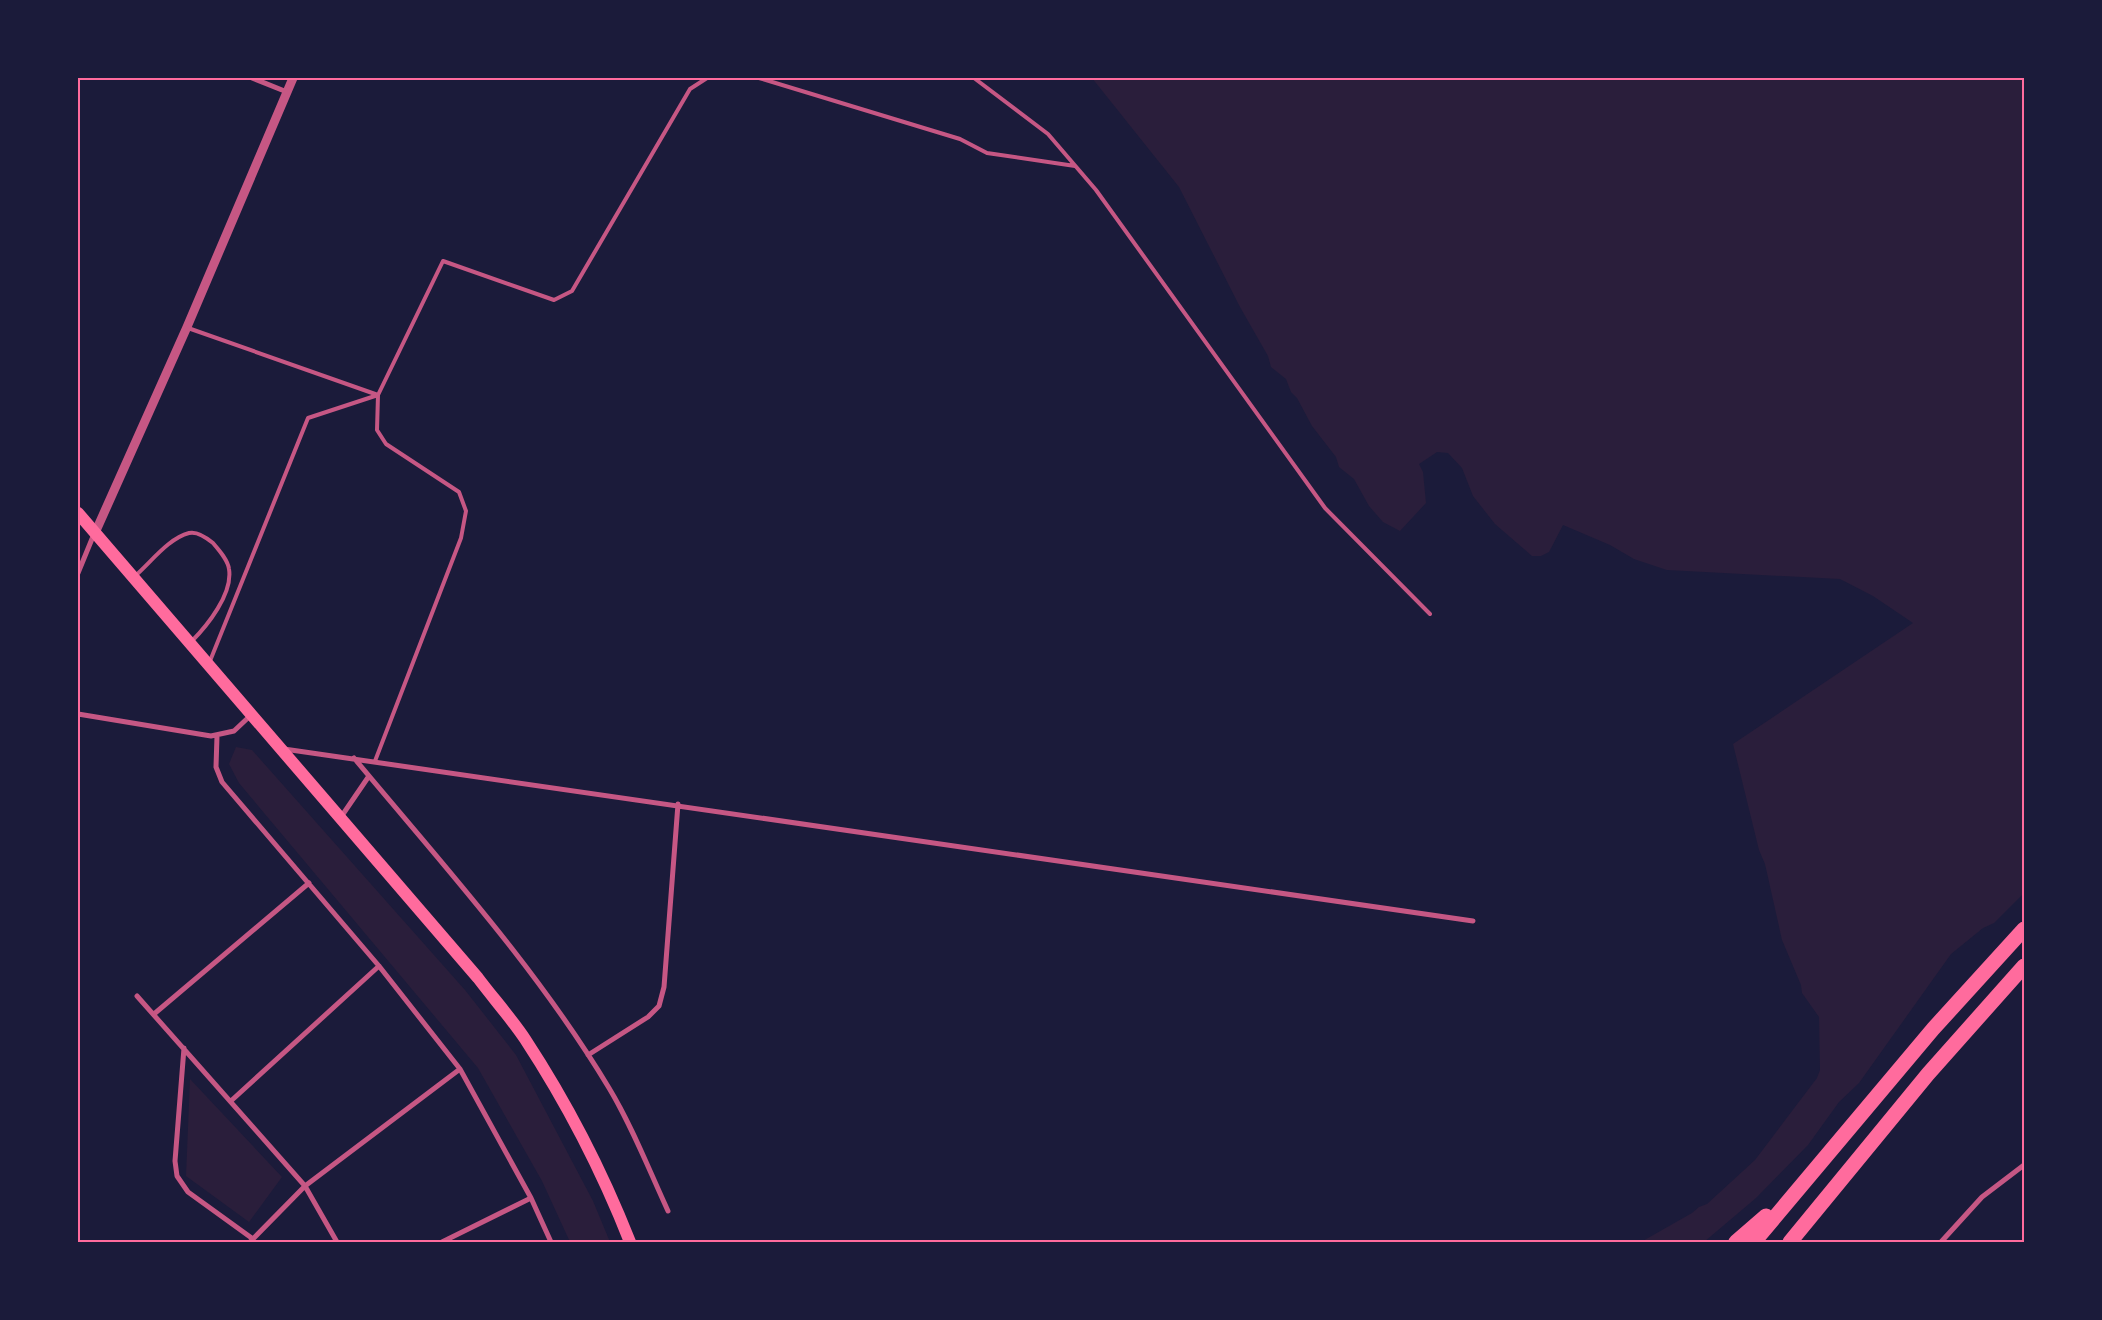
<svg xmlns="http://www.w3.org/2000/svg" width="2102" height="1320" font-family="'Varela Round',sans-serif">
<rect width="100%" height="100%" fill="#1b1b3a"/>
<path fill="#2a1e3b" d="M1092,78H2024V893L1994,923L1983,928L1951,954L1859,1083L1839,1102L1808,1145L1756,1198L1704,1242H1641L1692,1213L1699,1207L1707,1204L1755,1160L1817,1078L1820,1070L1819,1017L1802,993L1801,985L1782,940L1765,864L1759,850L1733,744L1913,623L1873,596L1840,579L1667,570L1634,559L1610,545L1563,525L1549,552L1541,556H1532L1495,524L1473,496L1462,468L1448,453L1437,452L1419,464L1423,472L1426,503L1400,531L1383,522L1369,506L1354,479L1339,467L1336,457L1312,426L1297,398L1291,392L1286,379L1271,367L1268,356L1240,307L1179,187Z
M236,747L252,750L465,990L516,1055L593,1201L610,1242H570L542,1181L478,1068L239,783L229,764Z
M190,1079L282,1177L249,1222L186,1176Z"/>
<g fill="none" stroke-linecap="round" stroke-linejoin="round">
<path stroke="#c65784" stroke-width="4" d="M759,78L960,139L987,153L1075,166
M974,78L1048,134L1096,190L1325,508L1430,614
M188,328L378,395L377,430L386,444L459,492L466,511L461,538L375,761
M135,576C151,562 169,538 189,533C197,531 207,538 213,543C219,550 228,560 229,569C233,594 207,626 191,642
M210,661L308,418L378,395L443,261L554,300L572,291L690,89L707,78"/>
<path stroke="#c65784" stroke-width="5" d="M252,78L287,92
M78,573L94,534
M78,714L211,736L234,731L251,715
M217,736L216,767L222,782L379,966L460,1069L531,1198L551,1242
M284,749L1473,921
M354,758C443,865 537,968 609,1088C632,1126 649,1170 668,1211
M341,817L369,776
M137,996L305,1186L337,1242
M154,1014L309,883
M184,1048L175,1161L177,1176L188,1192L253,1239
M588,1055L648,1017L659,1006L664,987L678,804
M232,1100L379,966
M250,1242L305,1186L460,1069
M442,1242L531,1198
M1941,1242L1982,1197L2024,1165"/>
<path stroke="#c65784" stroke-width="9" d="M95,533L187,327L293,78"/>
<path stroke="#ff6b9d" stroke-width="12" d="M78,513L478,978C493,998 511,1018 525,1039C567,1103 602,1171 630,1242"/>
<path stroke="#ff6b9d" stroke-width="15" d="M1736,1242L1766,1216
M1754,1242L1933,1029L2024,929
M1790,1242L1928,1074L2024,966"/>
</g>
<rect width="2102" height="1320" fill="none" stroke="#1b1b3a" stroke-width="158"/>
<rect x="79" y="79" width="1944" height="1162" fill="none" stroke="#ff6b9d" stroke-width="2"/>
</svg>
